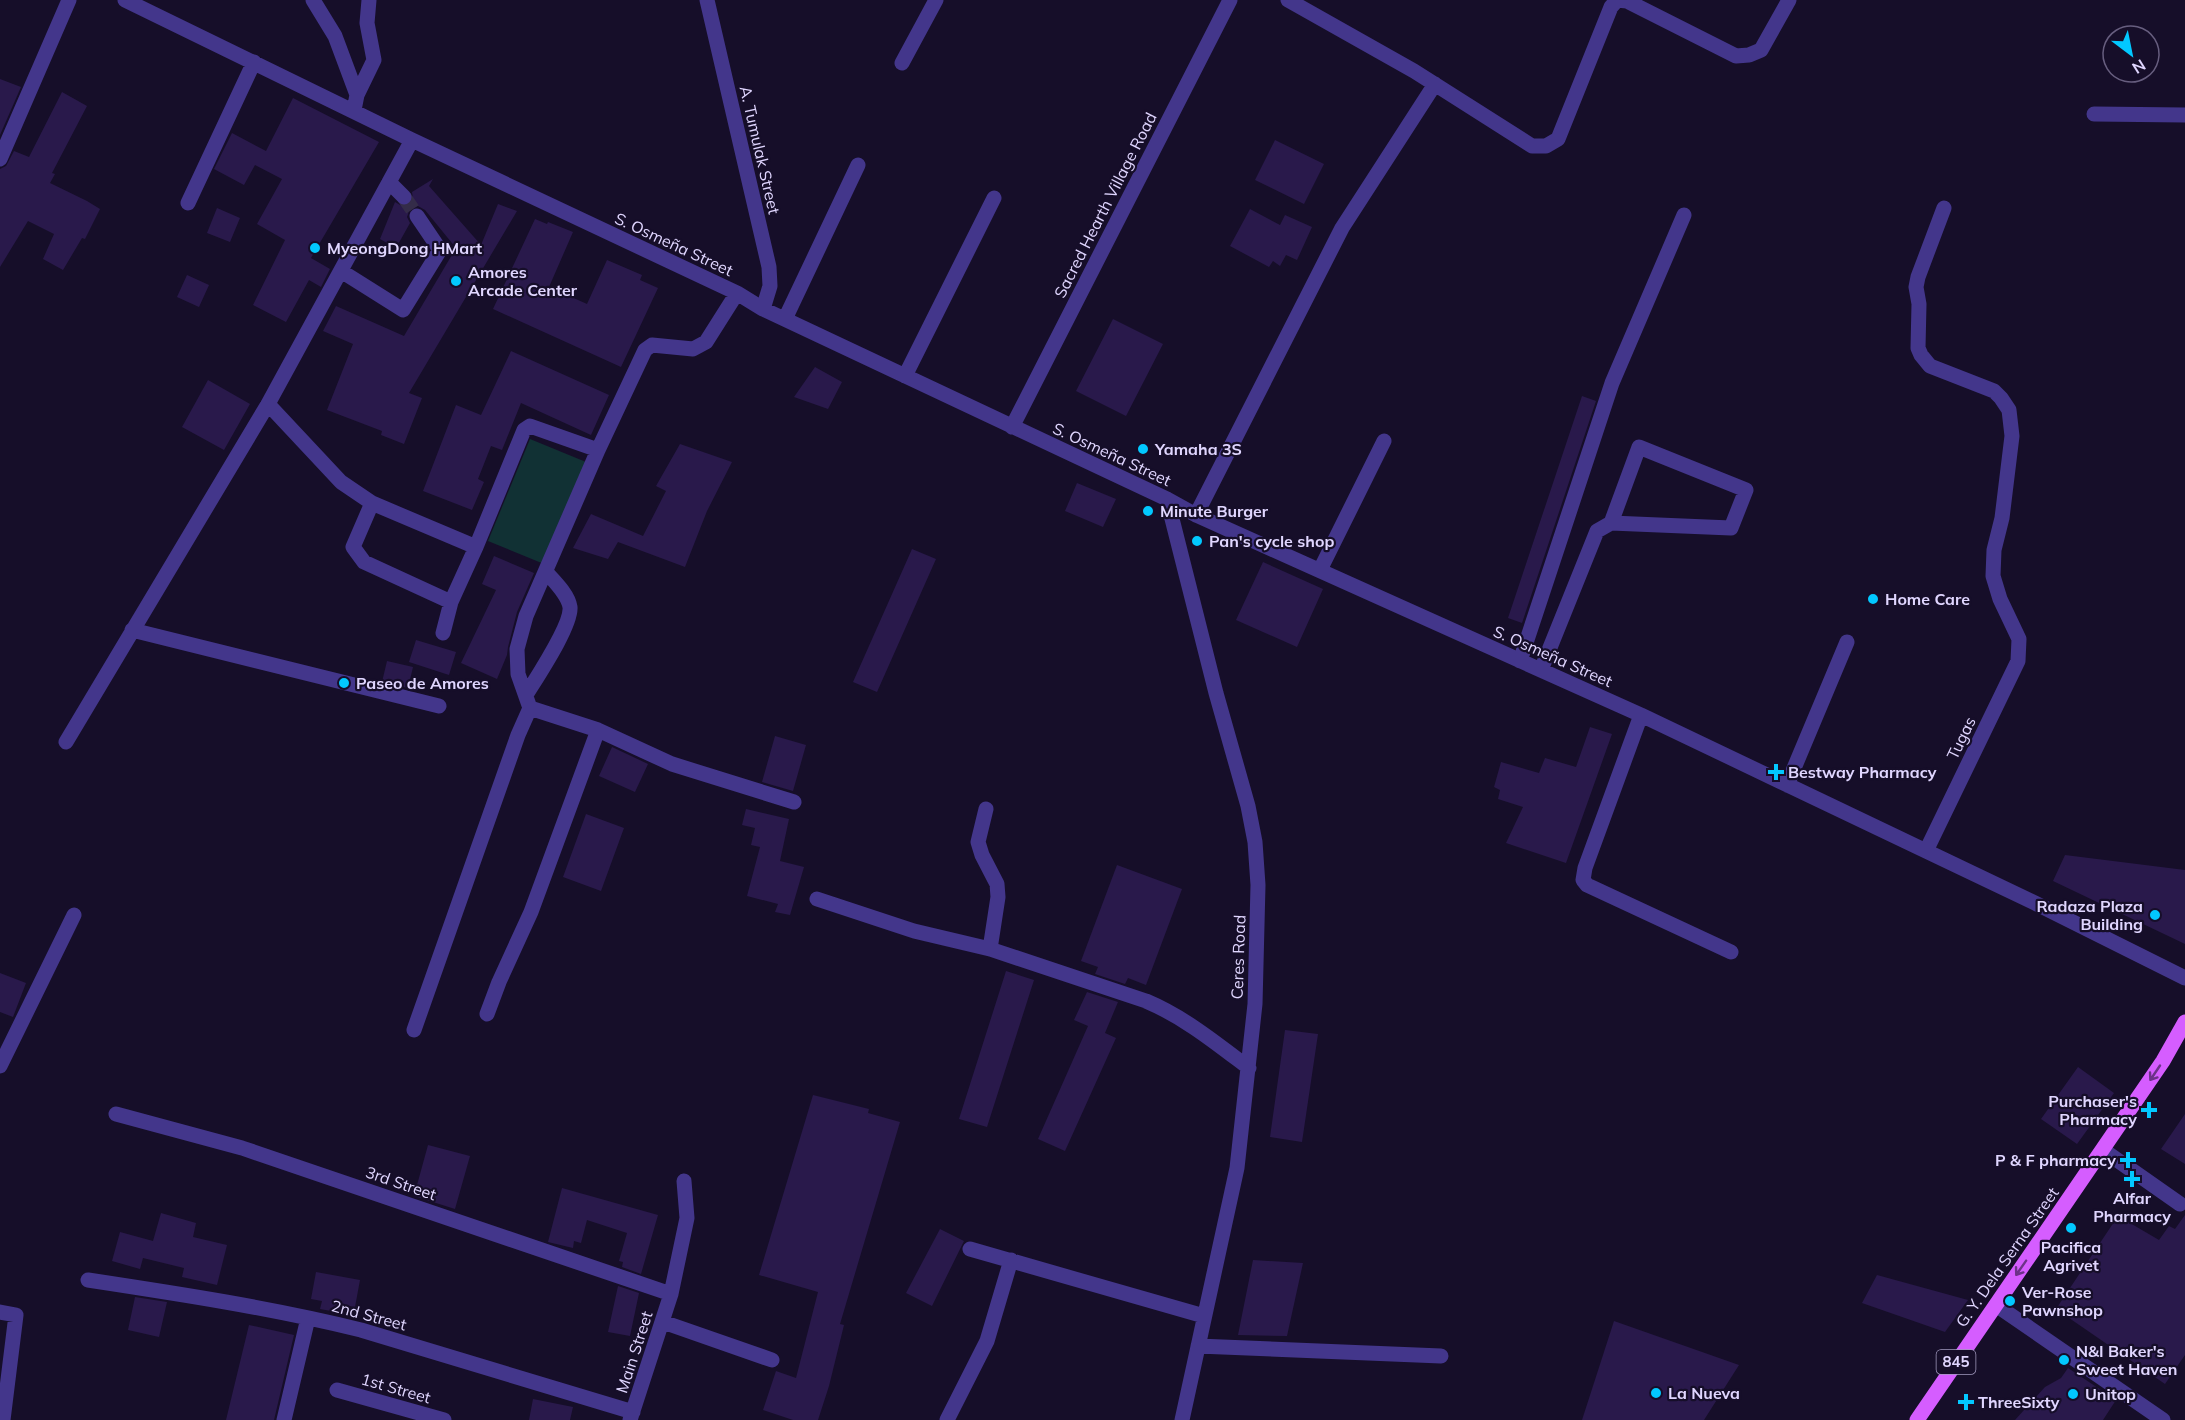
<svg xmlns="http://www.w3.org/2000/svg" width="2185" height="1420" font-family="Mulish,sans-serif">
<rect width="100%" height="100%" fill="#160e29"/>
<path fill="#113134" d="M530,439L586,462L544,564L488,541Z"/>
<path fill="#29194b" d="M0,79L21,87L0,135Z
M62,92L87,106L52,173L55,174L50,183L87,201L100,209L85,239L82,238L63,270L43,259L54,234L28,221L0,267V169L6,166L14,151L29,157Z
M293,98L379,142L311,258L330,269L321,287L309,280L286,322L253,305L285,240L257,224L282,179L255,165L244,185L214,169L232,133L266,151Z
M1275,140L1324,164L1304,204L1255,180Z
M433,179L429,186L481,245L498,204L517,211L409,393L422,398L404,444L381,435L382,431L327,410L353,344L323,331L336,306L404,336L456,248L425,210L418,206L412,208L409,211L407,217L410,223L396,248L380,239L395,202L402,206L410,204L413,199L412,192Z
M217,208L240,218L230,242L207,233Z
M1250,209L1280,225L1285,215L1312,227L1297,260L1286,255L1280,266L1273,261L1269,267L1230,246Z
M535,219L547,224L548,222L573,232L549,287L587,304L607,260L642,275L640,280L658,288L621,367L493,309Z
M187,275L209,285L199,307L177,297Z
M1113,319L1163,344L1126,416L1076,391Z
M511,351L609,395L591,435L521,403L502,450L491,446L478,479L484,482L472,510L423,491L456,405L481,415Z
M815,367L842,382L828,409L794,397Z
M208,380L250,404L224,450L182,427Z
M1582,396L1596,401L1522,623L1508,618Z
M680,444L732,462L707,511L685,567L618,542L608,559L573,548L591,514L643,536L666,491L656,486Z
M1077,483L1116,499L1103,527L1065,511Z
M912,549L936,559L877,692L853,682Z
M494,556L534,573L517,612L508,647L507,655L497,679L461,663L496,590L482,584Z
M1263,562L1323,589L1297,647L1236,620Z
M416,640L456,652L449,675L409,662Z
M387,661L413,667L408,688L382,682Z
M1590,727L1612,734L1566,863L1506,843L1523,807L1498,799L1500,790L1494,787L1501,762L1539,773L1545,758L1576,767Z
M775,736L806,745L793,791L762,782Z
M612,747L648,764L635,792L599,776Z
M746,809L789,819L780,861L804,867L790,915L775,912L778,904L747,896L760,847L751,845L755,828L742,825Z
M586,814L624,828L601,891L563,877Z
M2065,855L2185,870V944L2053,881Z
M1117,865L1182,889L1146,985L1128,978L1125,984L1095,974L1098,967L1081,961Z
M1006,971L1034,980L987,1127L959,1119Z
M0,973L26,983L13,1017L0,1012Z
M1087,992L1118,1002L1105,1033L1116,1038L1065,1151L1038,1139L1088,1026L1074,1020Z
M1285,1030L1318,1034L1302,1142L1270,1137Z
M2078,1067L2114,1093L2077,1144L2041,1119Z
M813,1095L869,1109L868,1113L900,1122L840,1324L844,1325L829,1386L818,1420H793L763,1410L776,1371L796,1378L818,1292L759,1275Z
M2185,1114V1164L2161,1149Z
M428,1145L470,1156L455,1209L414,1196Z
M562,1188L658,1215L641,1274L622,1267L623,1262L619,1261L627,1233L587,1220L581,1243L574,1241L573,1248L548,1242Z
M161,1213L196,1223L193,1237L227,1245L217,1285L182,1277L184,1268L143,1258L140,1269L112,1261L120,1232L153,1241Z
M2185,1215V1355L2165,1384L2056,1309L2118,1216L2159,1240L2169,1226L2175,1229Z
M940,1229L964,1241L932,1306L906,1293Z
M1253,1260L1303,1263L1287,1336L1238,1335Z
M316,1272L360,1280L355,1307L344,1305L342,1313L320,1309L322,1301L311,1299Z
M1877,1275L1968,1300L1945,1332L1862,1303Z
M618,1286L639,1293L630,1336L608,1332Z
M135,1297L167,1302L159,1337L128,1330Z
M1614,1321L1739,1365L1704,1420H1582Z
M249,1325L294,1335L274,1420H226Z
M2068,1368L2116,1400L2103,1420H2015L2045,1387L2061,1378Z
M533,1399L573,1407L570,1420H529Z"/>
<g fill="none" stroke-linecap="round" stroke-linejoin="round">
<path stroke="#342c49" stroke-width="15" stroke-dasharray="15 8" stroke-linecap="butt" d="M404,197L417,216"/>
<path stroke="#43368b" stroke-width="15" d="M125,0L412,140L737,293L763,309L1167,499L1196,515L1641,715L2035,903L2185,978
M313,0L335,36L357,95L354,110
M707,0L769,267L770,286L763,309
M1288,0L1414,71L1532,146H1546L1558,139L1611,7L1617,0L1627,1L1736,56L1749,55L1761,50L1789,0
M902,63L936,0
M357,95L374,60L367,23L369,0
M2094,114L2185,115
M0,159L69,0
M389,182L404,197
M188,203L254,62
M341,271L403,310L440,250L417,216
M785,319L858,165
M905,376L994,198
M268,404L341,482L372,503L476,547
M1012,427L1230,0
M1167,499L1216,693L1248,806L1255,842L1258,885L1255,1004L1237,1168L1182,1420
M372,503L353,547L364,562L451,602
M1196,515L1342,228L1435,84
M1320,570L1384,441
M132,630L439,706
M443,633L451,602L476,547L524,430L530,426L598,450
M1520,661L1612,383L1684,215
M1541,670L1597,531L1611,523L1731,528L1746,490L1639,447L1611,523
M526,695C537,677 572,625 570,607C568,594 554,581 546,572
M530,708L598,730L672,764L794,802
M1641,715L1585,868L1583,880L1587,885L1731,952
M66,742L268,404L412,140
M1787,785L1847,642
M986,809L978,842L982,855L997,884L998,897L990,949
M1926,851L2018,661L2019,639L2000,599L1993,576L1994,550L2002,518L2012,436L2009,410L2001,398L1994,391L1930,366L1921,355L1918,348L1919,304L1916,287L1918,277L1944,208
M817,899L914,931L990,949L1146,1001C1184,1017 1216,1043 1249,1068
M487,1014L499,982L531,912L598,730
M414,1030L518,735L530,708L518,674L517,649L526,616L598,450L645,350L652,345L693,349L706,342L737,293
M0,1066L74,915
M116,1114L242,1148L671,1294
M2103,1150L2180,1204
M970,1249L1204,1316
M88,1280C180,1294 272,1308 361,1330L633,1412
M1996,1305L2163,1420
M0,1312L16,1315L3,1420
M663,1322L772,1360
M1198,1346L1441,1356
M337,1390L444,1420
M284,1420L308,1318
M630,1420L671,1294L687,1218L684,1181
M947,1420L987,1341L1011,1260"/>
<path stroke="#d55dff" stroke-width="15" d="M1917,1420L2163,1061L2185,1022"/>
</g>
<defs><path id="oneway-shaft" d="M-6 0H5M1.5-3L5.5 0L1.5 3" fill="none" stroke-width="1.6" stroke-linecap="round" stroke-linejoin="round" transform="scale(1.5)"/></defs>
<g stroke="#6c3289">
<use href="#oneway-shaft" transform="translate(2155 1073) rotate(124)"/>
<use href="#oneway-shaft" transform="translate(2021 1268) rotate(125)"/>
</g>
<g fill="#02c8ff" stroke="#160e29" stroke-width="2">
<circle cx="315" cy="248" r="6"/>
<circle cx="456" cy="281" r="6"/>
<circle cx="1143" cy="449" r="6"/>
<circle cx="1148" cy="511" r="6"/>
<circle cx="1197" cy="541" r="6"/>
<circle cx="1873" cy="599" r="6"/>
<circle cx="344" cy="683" r="6"/>
<path d="M1773 763h6v6h6v6h-6v6h-6v-6h-6v-6h6z"/>
<circle cx="2155" cy="915" r="6"/>
<path d="M2146 1101h6v6h6v6h-6v6h-6v-6h-6v-6h6z"/>
<path d="M2125 1151h6v6h6v6h-6v6h-6v-6h-6v-6h6z"/>
<path d="M2129 1170h6v6h6v6h-6v6h-6v-6h-6v-6h6z"/>
<circle cx="2071" cy="1228" r="6"/>
<circle cx="2010" cy="1301" r="6"/>
<circle cx="2064" cy="1360" r="6"/>
<circle cx="1656" cy="1393" r="6"/>
<circle cx="2073" cy="1394" r="6"/>
<path d="M1963 1393h6v6h6v6h-6v6h-6v-6h-6v-6h6z"/>
</g>
<g text-anchor="middle" stroke-width="4.5" stroke-linejoin="round" paint-order="stroke">
<rect fill="#160e29" stroke="#a39abf" stroke-width="1.5" x="1936.5" y="1350" width="39" height="24" rx="4.5"/>
<g font-size="15" font-weight="bold" fill="#e0d6ff">
<text x="1956" y="1367">845</text>
</g>
<g font-size="16" fill="#e0d6ff" stroke="#160e29">
<text transform="translate(760 150) rotate(77)" y="6">A. Tumulak Street</text>
<text transform="translate(1105 205) rotate(-63)" y="6">Sacred Hearth Village Road</text>
<text transform="translate(674 244) rotate(25)" y="6">S. Osmeña Street</text>
<text transform="translate(1112 454) rotate(25)" y="6">S. Osmeña Street</text>
<text transform="translate(1553 656) rotate(24)" y="6">S. Osmeña Street</text>
<text transform="translate(1961 738) rotate(-64)" y="6">Tugas</text>
<text transform="translate(1238 957) rotate(-88)" y="6">Ceres Road</text>
<text transform="translate(401 1183) rotate(19)" y="6">3rd Street</text>
<text transform="translate(2007 1257) rotate(-55)" y="6">G. Y. Dela Serna Street</text>
<text transform="translate(369 1315) rotate(15)" y="6">2nd Street</text>
<text transform="translate(634 1352) rotate(-72)" y="6">Main Street</text>
<text transform="translate(396 1388) rotate(16)" y="6">1st Street</text>
</g>
<g font-size="16" font-weight="bold" fill="#e0d6ff" stroke="#160e29" text-anchor="start">
<text x="327" y="254">MyeongDong HMart</text>
<text x="468" y="278">Amores<tspan x="468" dy="18">Arcade Center</tspan></text>
<text x="1155" y="455">Yamaha 3S</text>
<text x="1160" y="517">Minute Burger</text>
<text x="1209" y="547">Pan's cycle shop</text>
<text x="1885" y="605">Home Care</text>
<text x="356" y="689">Paseo de Amores</text>
<text x="1788" y="778">Bestway Pharmacy</text>
<text x="2143" y="912" text-anchor="end">Radaza Plaza<tspan x="2143" dy="18">Building</tspan></text>
<text x="2137" y="1107" text-anchor="end">Purchaser's<tspan x="2137" dy="18">Pharmacy</tspan></text>
<text x="2116" y="1166" text-anchor="end">P &amp; F pharmacy</text>
<text x="2132" y="1204" text-anchor="middle">Alfar<tspan x="2132" dy="18">Pharmacy</tspan></text>
<text x="2071" y="1253" text-anchor="middle">Pacifica<tspan x="2071" dy="18">Agrivet</tspan></text>
<text x="2022" y="1298">Ver-Rose<tspan x="2022" dy="18">Pawnshop</tspan></text>
<text x="2076" y="1357">N&amp;I Baker's<tspan x="2076" dy="18">Sweet Haven</tspan></text>
<text x="1668" y="1399">La Nueva</text>
<text x="2085" y="1400">Unitop</text>
<text x="1978" y="1408">ThreeSixty</text>
</g>
</g>
<g transform="translate(2131 54) rotate(148)"><circle r="28" fill="#160e29" stroke="#675e7f" stroke-width="1.5"/>
<path d="M0-4.5L10 22L0 15L-10 22Z" fill="#02c8ff"/>
<text y="-9" font-size="16" font-weight="bold" text-anchor="middle" fill="#e0d6ff">N</text>
</g>
</svg>
